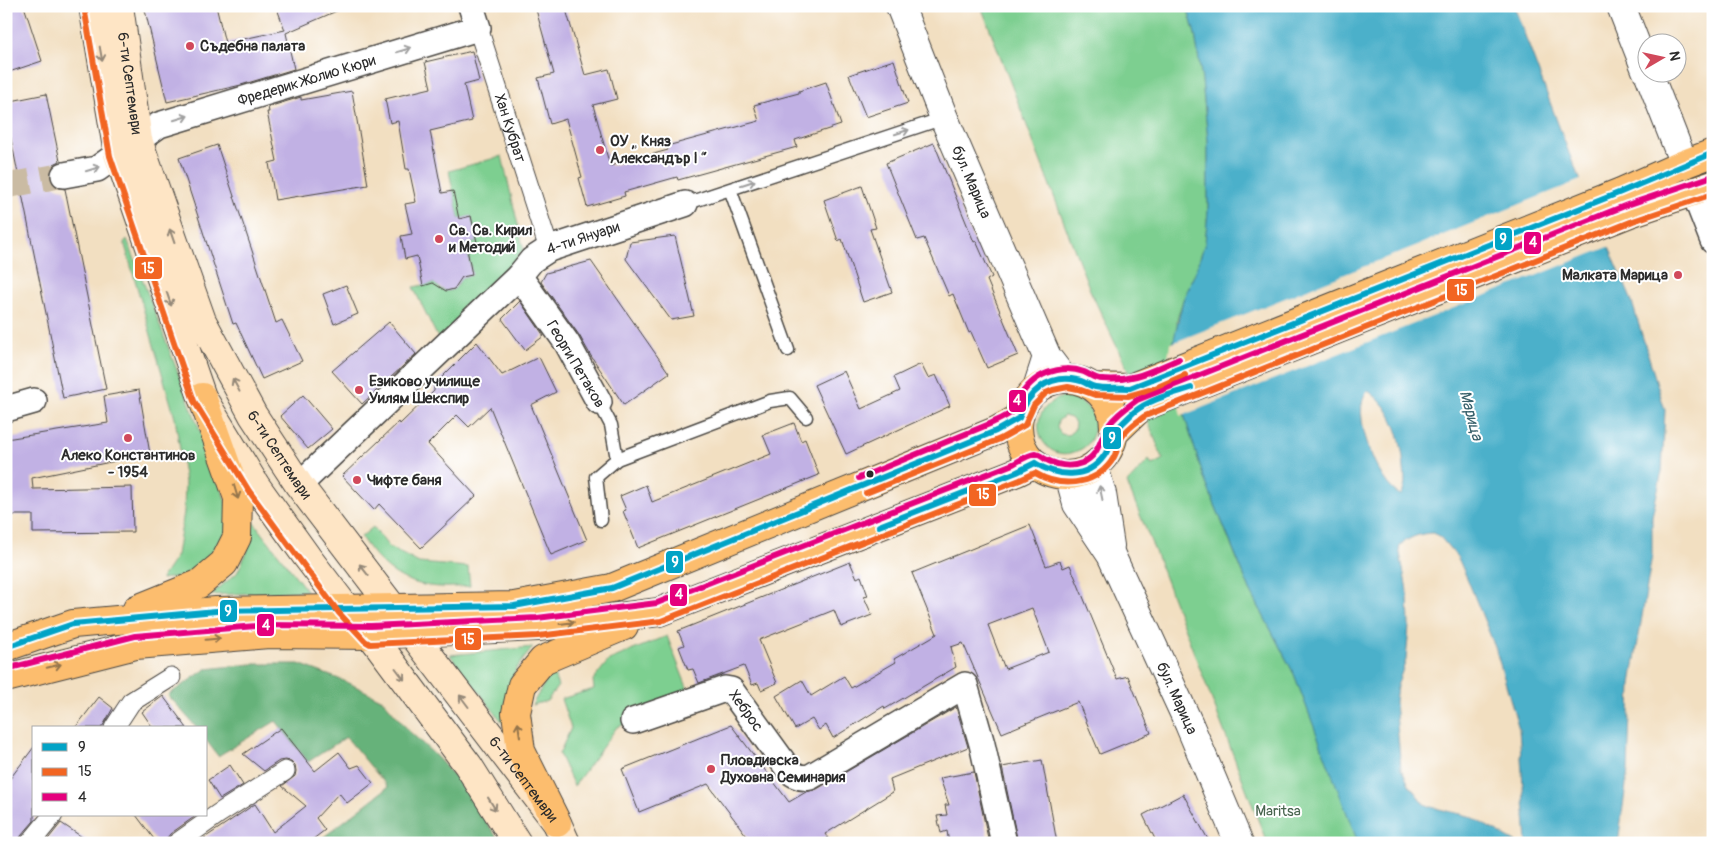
<svg xmlns="http://www.w3.org/2000/svg" width="1719" height="849" font-family="Pangolin,sans-serif">
<rect width="100%" height="100%" fill="#fff"/>
<filter id="ink" filterUnits="userSpaceOnUse"><feTurbulence type="fractalNoise" baseFrequency=".02" numOctaves="2"/><feDisplacementMap in="SourceGraphic" scale="10" xChannelSelector="R" yChannelSelector="G"/><feConvolveMatrix kernelMatrix="1 2 1 2 8 2 1 2 1" color-interpolation-filters="sRGB"/></filter>
<filter id="wash" filterUnits="userSpaceOnUse"><feTurbulence type="fractalNoise" baseFrequency=".0096" numOctaves="4" result="noise"/><feDisplacementMap in="SourceGraphic" scale="20" xChannelSelector="R" yChannelSelector="G"/><feGaussianBlur stdDeviation="1.12" result="paint"/><feColorMatrix in="noise" values="0 0 0 0 0 0 0 0 0 0 0 0 0 0 0 0 0 1.4 0 .05"/><feComposite in="paint" operator="in"/></filter>
<g filter="url(#wash)">
<rect width="100%" height="100%" fill="#f2dfc1"/>
<path fill="#7dcf90" stroke="#547d5e" fill-rule="evenodd" d="M981,6H1187L1195,34L1202,80L1208,141V211L1205,243L1195,273L1183,300L1177,320L1181,405L1204,478L1235,554L1250,590L1294,674L1359,843H1267L1154,549L1127,483L1149,460L1152,465L1163,459L1125,364L1090,290Z
M502,156L524,251L516,260L507,280L439,340L413,287L435,283C443,296 458,292 460,278L472,275L466,244L477,242L471,216L459,219L449,171Z
M127,239L220,483L232,523L224,547L193,575L161,579L177,555L184,512L185,482L175,418L124,242Z
M1063,397C1086,398 1102,416 1091,439C1088,445 1083,449 1077,451C1041,467 1019,410 1063,397ZM1064,416L1071,418L1075,423L1074,430L1068,435L1061,434L1057,428L1058,421Z
M253,521L307,591L210,595L237,573L247,552Z
M373,527L389,547L419,563L468,567L470,586C418,591 390,581 361,537Z
M667,636L692,700L617,727L574,786L559,754L571,728L561,699L594,689L593,680L609,660Z
M533,647L516,669L507,692L503,723L450,655Z
M552,670L558,686L547,701L532,705Z"/>
<path fill="#66b27a" stroke="#486e52" d="M251,664H299L347,682L383,700L409,731L435,755L458,780L501,843H316L388,787L346,737L308,762L276,721L218,756L206,740V728H197L168,695L206,669Z"/>
<path fill="#4bb0ca" stroke="#3b6e7a" fill-rule="evenodd" d="M1187,6H1514L1569,153L1631,299L1665,410L1662,471L1652,516V555L1631,684L1628,770L1618,843H1527L1519,729L1495,647L1467,578L1458,558L1441,538L1434,533C1422,533 1406,537 1399,548L1408,595L1409,626L1406,660L1397,686L1395,702L1401,769L1410,786L1424,804L1435,808L1469,816L1517,843H1359L1357,840L1294,674L1250,590L1204,478L1181,405L1170,356L1183,300L1195,273L1205,243L1208,211V141L1202,80L1195,34ZM1368,391C1394,408 1402,440 1404,469C1405,478 1406,488 1401,495C1378,487 1348,408 1368,391Z"/>
<path fill="#f2dfc1" d="M1583,179L1611,246L1181,416L1168,357L1170,344Z"/>
<g id="blocks">
<path fill="#c1b1e4" fill-rule="evenodd" d="M6,6H24L42,61L6,73Z
M144,6H216L225,43L285,30L276,6H348L286,33L294,69L241,85L167,102Z
M535,6H565L585,75L609,69L617,99L593,105L610,166L668,150L667,146L759,121L754,105L799,93V91L826,82L841,125L795,140L797,147L678,180L677,177L624,192L625,196L587,207L579,178L582,177L566,119L550,124L538,78L554,74Z
M472,51L479,81L464,85L472,121L430,131L442,193L453,191L459,219L471,216L477,242L466,244L472,275L462,277L454,289L446,291L433,283L423,286L417,256L405,259L401,236L412,234L405,204L416,202L409,169H406L398,121L390,123L385,99L431,88L425,62Z
M894,60L908,103L866,117L849,75Z
M352,91L368,185L275,200L269,163L277,161L267,112H269L268,107L301,97V100Z
M46,94L60,161L54,164L51,170L50,178L53,185L59,188L65,189L106,389L63,398L6,114V102Z
M934,143L974,242L976,241L992,277L987,280L1018,355L987,368L971,332L969,333L953,294L949,296L924,238L917,240L886,163Z
M217,145L276,323L282,320L302,361L262,379L236,323L233,324L179,158Z
M862,186L876,228L870,229L892,292L863,302L842,239L838,241L824,200Z
M675,236L694,316L671,320L626,259L630,242Z
M591,261L669,373L624,405L591,356L579,335L541,282L546,273Z
M346,285L358,314L334,324L323,294Z
M520,301L544,336L525,350L502,319Z
M389,322L416,354L362,404L332,371Z
M477,342L502,375L539,357L556,392L531,405L587,540L551,555L490,407L469,427L457,415L428,444L476,496L421,548L379,504L374,510L342,476L399,422L400,424L434,391V385Z
M921,364L928,378L936,375L950,406L846,454L814,385L844,371L861,409L900,391L894,377Z
M139,390L150,454L32,478L33,489L132,487L133,532L33,533V515H6V439L108,423L104,396Z
M303,395L332,429L308,449L280,416Z
M794,423L801,441L805,439L819,475L638,548L623,511L626,510L620,496L646,485L652,502L771,454L763,435Z
M1030,525L1046,566L1060,561L1063,568L1070,565L1117,679L1128,676L1151,733L1100,754L1078,702L1002,733L963,643L951,647L956,667L885,709L884,706L833,738L826,725L819,730L812,719L795,729L776,696L802,680L811,696L844,676L851,688L896,662L894,659L937,634L912,573ZM1032,608L1049,652L1005,669L988,625Z
M850,562L857,578L861,576L868,596L864,597L872,615L841,627L834,610L759,640L777,683L761,690L758,683L752,685L744,666L699,683L693,669L688,670L679,647L684,645L678,631Z
M163,696L187,728H153L142,712Z
M99,697L113,708L104,724L101,728H75Z
M956,707L968,747L890,779L893,792L825,834L831,843H752L708,784L639,812L622,769L731,725L789,802L806,792L817,789Z
M281,728L315,771L339,752L351,768L359,765L373,783L347,803L339,793L316,818L325,830L308,843H197L255,804L273,832L306,806L282,786L295,776L296,771L295,765L291,761L285,760L279,761L264,771L243,754Z
M34,747V821L21,836L19,843H6V784Z
M1042,760L1057,843H1018L1002,767Z
M230,765L243,785L220,799L208,780Z
M974,772L989,843H949L947,831L941,833L937,816L947,815L945,805H949L940,778Z
M1183,794L1210,843H1157L1143,815Z
M136,815H197L170,834L167,838L166,843H157Z
M61,823L91,843H45Z"/>
</g>
</g>
<g filter="url(#ink)">
<use href="#blocks" fill-opacity="0" stroke="#494642" stroke-width="1"/>
<g fill="none" stroke-linecap="round" stroke-linejoin="round">
<path stroke="#cabba3" stroke-width="25" stroke-dasharray="25 12" stroke-linecap="butt" d="M6,186L64,175"/>
<g stroke="#494642" stroke-width="15">
<path id="service" d="M730,189L788,350
M685,204L944,118
M599,402L611,425L617,459
M601,520L596,477L617,459L770,401L790,398L806,417"/>
</g>
<g stroke="#494642" stroke-width="21">
<g id="pedestrian">
<path id="s1" d="M478,28L549,249"/>
<path d="M114,728L131,702L171,677"/>
<path d="M30,843L53,815"/>
<path d="M177,843L218,814L285,771"/>
</g>
</g>
<g stroke="#494642" stroke-width="28">
<g id="minor">
<path id="s2" d="M138,140L159,125L478,28L471,6"/>
<path d="M64,175L97,169L118,154"/>
<path d="M1693,190L1713,241"/>
<path d="M519,276L567,343L599,402"/>
<path d="M6,409L34,401"/>
<path id="s3" d="M299,485L519,276L532,260L549,249L685,204"/>
<path id="s4" d="M633,721L725,689L731,690L789,770C795,776 801,779 810,777L965,685L982,744L1004,843"/>
</g>
</g>
<g stroke="#494642" stroke-width="30">
<g id="tertiary">
<path id="s5" d="M900,6L944,118L1047,357L1063,378"/>
<path d="M1621,6L1646,70"/>
<path d="M1648,72L1684,164"/>
<path d="M1037,388L1047,357"/>
<path d="M1094,467L1102,494L1110,546"/>
<path id="s6" d="M1069,475L1077,504L1111,555L1189,724L1239,843"/>
</g>
</g>
<g stroke="#494642" stroke-width="30">
<g id="secondary">
<path d="M93,6L118,154L202,397L256,486L307,557L346,608L371,635L468,765L517,843"/>
<path id="s7" d="M119,6L138,140L202,321L253,415L299,485L557,823L566,843"/>
</g>
</g>
<g stroke="#494642" stroke-width="30">
<path id="primary" d="M1018 427a48 48 0 1 1 96 0a48 48 0 1 1-96 0Z
M1094,387L1130,388L1621,192L1684,164L1713,153
M1114,433L1140,408L1630,213L1713,185
M137,609L199,584L224,563L237,537L238,498L202,397
M6,647L73,624L216,611L514,606L612,588L996,431L1019,418
M6,678L136,645L269,634L371,635L538,627L659,612L1017,472L1035,463
M557,823L521,751L516,713L522,685L543,660L624,626"/>
</g>
<use href="#service" stroke="#fff" stroke-width="12"/>
<use href="#pedestrian" stroke="#fff" stroke-width="19"/>
<use href="#minor" stroke="#fff" stroke-width="25"/>
<use href="#tertiary" stroke="#fff" stroke-width="28"/>
<use href="#secondary" stroke="#fee5c5" stroke-width="28"/>
<use href="#primary" stroke="#fcbd6e" stroke-width="28"/>
<g stroke="#fff" stroke-width="10">
<path id="bus-1" d="M1035,463C1057,477 1087,480 1104,456C1109,450 1110,442 1113,435C1118,426 1127,419 1134,412C1150,399 1172,394 1191,388
M879,526L1017,472L1035,463
M6,647L73,624L216,611L514,606L612,588L996,431L1019,418C1028,392 1048,374 1077,380C1084,381 1089,386 1095,387C1106,389 1119,387 1130,388L1621,192L1713,153"/>
</g>
<g stroke="#fff" stroke-width="10">
<path id="bus-2" d="M84,7L110,156L194,401L249,491L339,613L365,641L370,644L538,636L661,621L1020,480L1035,473C1060,488 1093,486 1111,462C1117,454 1118,445 1122,437C1127,428 1137,422 1145,416L1633,221L1713,194
M866,493L1000,439L1025,425L1034,405L1046,393L1053,390L1068,387L1078,389L1095,395L1128,396L1153,389L1185,375"/>
</g>
<g stroke="#fff" stroke-width="10">
<path id="bus-3" d="M859,478L992,423C998,420 1008,416 1012,412C1014,409 1015,404 1017,401C1024,389 1034,378 1047,373C1059,368 1073,368 1084,372C1091,375 1095,379 1102,379C1133,382 1151,371 1179,359
M6,669L135,636L268,625L371,626L537,618L657,603L1013,464C1019,461 1028,455 1035,454C1039,454 1042,457 1045,459C1056,465 1070,468 1082,463C1100,455 1099,440 1108,426C1115,416 1127,407 1137,400L1627,205L1710,177"/>
</g>
<use href="#bus-1" stroke="#02a3c6" stroke-width="6"/>
<use href="#bus-2" stroke="#f26522" stroke-width="6"/>
<use href="#bus-3" stroke="#e5007d" stroke-width="6"/>
</g>
<defs><path id="oneway-shaft" d="M-6 0H5M1.5-3L5.5 0L1.5 3" fill="none" stroke-width="1.6" stroke-linecap="round" stroke-linejoin="round" transform="scale(1.25)"/></defs>
<g stroke="#a0a0a0">
<use href="#oneway-shaft" transform="translate(404 50) rotate(-17)"/>
<use href="#oneway-shaft" transform="translate(181 118) rotate(-17)"/>
<use href="#oneway-shaft" transform="translate(902 132) rotate(-18)"/>
<use href="#oneway-shaft" transform="translate(93 169) rotate(-17)"/>
<use href="#oneway-shaft" transform="translate(748 183) rotate(-18)"/>
<use href="#oneway-shaft" transform="translate(1101 493) rotate(-102)"/>
</g>
<g stroke="#948878">
<use href="#oneway-shaft" transform="translate(101 54) rotate(80)"/>
<use href="#oneway-shaft" transform="translate(172 236) rotate(-109)"/>
<use href="#oneway-shaft" transform="translate(169 299) rotate(71)"/>
<use href="#oneway-shaft" transform="translate(236 385) rotate(-118)"/>
<use href="#oneway-shaft" transform="translate(364 570) rotate(-128)"/>
<use href="#oneway-shaft" transform="translate(400 674) rotate(53)"/>
<use href="#oneway-shaft" transform="translate(464 701) rotate(-127)"/>
<use href="#oneway-shaft" transform="translate(492 804) rotate(58)"/>
</g>
<g stroke="#94744c">
<use href="#oneway-shaft" transform="translate(236 492) rotate(73)"/>
<use href="#oneway-shaft" transform="translate(567 623) rotate(-7)"/>
<use href="#oneway-shaft" transform="translate(213 639) rotate(-5)"/>
<use href="#oneway-shaft" transform="translate(54 666) rotate(-14)"/>
<use href="#oneway-shaft" transform="translate(519 730) rotate(-98)"/>
</g>
</g>
<g fill="#d1495b" stroke="#fff" stroke-width="2">
<circle cx="190" cy="46" r="5"/>
<circle cx="600" cy="150" r="5"/>
<circle cx="439" cy="239" r="5"/>
<circle cx="1678" cy="275" r="5"/>
<circle cx="359" cy="390" r="5"/>
<circle cx="128" cy="438" r="5"/>
<circle cx="357" cy="480" r="5"/>
<circle cx="711" cy="769" r="5"/>
</g>
<circle fill="#2b2b2b" stroke="#fff" stroke-width="2" cx="870" cy="474" r="4.5"/>
<g text-anchor="middle" stroke-width="4" stroke-linejoin="round" paint-order="stroke">
<g font-size="15" font-weight="bold" fill="#2b2b2b" stroke="#fff" text-anchor="start">
<text x="200" y="51">Съдебна палата</text>
<text x="610" y="146">ОУ „ Княз<tspan x="610" dy="17">Александър I “</tspan></text>
<text x="449" y="235">Св. Св. Кирил<tspan x="449" dy="17">и Методий</tspan></text>
<text x="1668" y="280" text-anchor="end">Малката Марица</text>
<text x="369" y="386">Езиково училище<tspan x="369" dy="17">Уилям Шекспир</tspan></text>
<text x="128" y="460" text-anchor="middle">Алеко Константинов<tspan x="128" dy="17">- 1954</tspan></text>
<text x="367" y="485">Чифте баня</text>
<text x="721" y="765">Пловдивска<tspan x="721" dy="17">Духовна Семинария</tspan></text>
</g>
<g font-size="15" fill="#2b2b2b" stroke="#fff">
<text dy="5" stroke="none"><textPath href="#s2" startOffset="180">Фредерик Жолио Кюри</textPath></text>
<text dy="5" stroke="none"><textPath href="#s7" startOffset="78">6-ти Септември</textPath></text>
<text dy="5" stroke="none"><textPath href="#s1" startOffset="105">Хан Кубрат</textPath></text>
<text dy="5" stroke="none"><textPath href="#s5" startOffset="190">бул. Марица</textPath></text>
<text dy="5" stroke="none"><textPath href="#s3" startOffset="380">4-ти Януари</textPath></text>
<text transform="translate(576 364) rotate(59)" y="5">Георги Петаков</text>
<text dy="5" stroke="none"><textPath href="#s7" startOffset="482">6-ти Септември</textPath></text>
<text dy="5" stroke="none"><textPath href="#s6" startOffset="249">бул. Марица</textPath></text>
<text dy="5" stroke="none"><textPath href="#s4" startOffset="129">Хеброс</textPath></text>
<text dy="5" stroke="none"><textPath href="#s7" startOffset="888">6-ти Септември</textPath></text>
</g>
<g font-size="15" fill="#48644e" stroke="#fff">
<text x="1278" y="816">Maritsa</text>
</g>
<g font-size="16" font-style="italic" fill="#38606b" stroke="#fff">
<text transform="translate(1472 415) rotate(75)" y="6">Марица</text>
</g>
</g>
<g stroke="#fff" stroke-width="2">
<rect x="1494" y="227" width="19" height="24" rx="5" fill="#02a3c6"/>
<rect x="1523" y="231" width="19" height="24" rx="5" fill="#e5007d"/>
<rect x="134" y="256" width="29" height="24" rx="5" fill="#f26522"/>
<rect x="1446" y="278" width="29" height="24" rx="5" fill="#f26522"/>
<rect x="1008" y="389" width="19" height="24" rx="5" fill="#e5007d"/>
<rect x="1102" y="426" width="20" height="24" rx="5" fill="#02a3c6"/>
<rect x="968" y="483" width="29" height="24" rx="5" fill="#f26522"/>
<rect x="665" y="550" width="19" height="24" rx="5" fill="#02a3c6"/>
<rect x="669" y="583" width="19" height="24" rx="5" fill="#e5007d"/>
<rect x="219" y="599" width="19" height="24" rx="5" fill="#02a3c6"/>
<rect x="256" y="613" width="19" height="24" rx="5" fill="#e5007d"/>
<rect x="454" y="627" width="28" height="24" rx="5" fill="#f26522"/>
</g>
<g font-size="14" text-anchor="middle" font-weight="bold" fill="#fff">
<text x="1503" y="244">9</text>
<text x="1533" y="247">4</text>
<text x="148" y="273">15</text>
<text x="1461" y="295">15</text>
<text x="1017" y="405">4</text>
<text x="1112" y="443">9</text>
<text x="983" y="499">15</text>
<text x="675" y="567">9</text>
<text x="679" y="599">4</text>
<text x="228" y="616">9</text>
<text x="266" y="630">4</text>
<text x="468" y="644">15</text>
</g>
<rect width="1719" height="849" fill="none" stroke="#fff" stroke-width="25"/>
<rect x="32" y="726" width="175" height="90" fill="#ffffff" stroke="#aaaaaa"/>
<rect x="42" y="743" width="25" height="8" fill="#02a3c6" stroke="#aaaaaa"/>
<text x="78" y="752" font-size="15" fill="#2b2b2b">9</text>
<rect x="42" y="768" width="25" height="8" fill="#f26522" stroke="#aaaaaa"/>
<text x="78" y="776" font-size="15" fill="#2b2b2b">15</text>
<rect x="42" y="793" width="25" height="8" fill="#e5007d" stroke="#aaaaaa"/>
<text x="78" y="802" font-size="15" fill="#2b2b2b">4</text>
<g transform="translate(1662 58) rotate(81)"><circle r="24" fill="#ffffff" stroke="#aaaaaa"/>
<path d="M0-4L9 19L0 12L-9 19Z" fill="#d1495b"/>
<text y="-8" font-size="14" font-weight="bold" text-anchor="middle" fill="#2b2b2b">N</text>
</g>
</svg>
